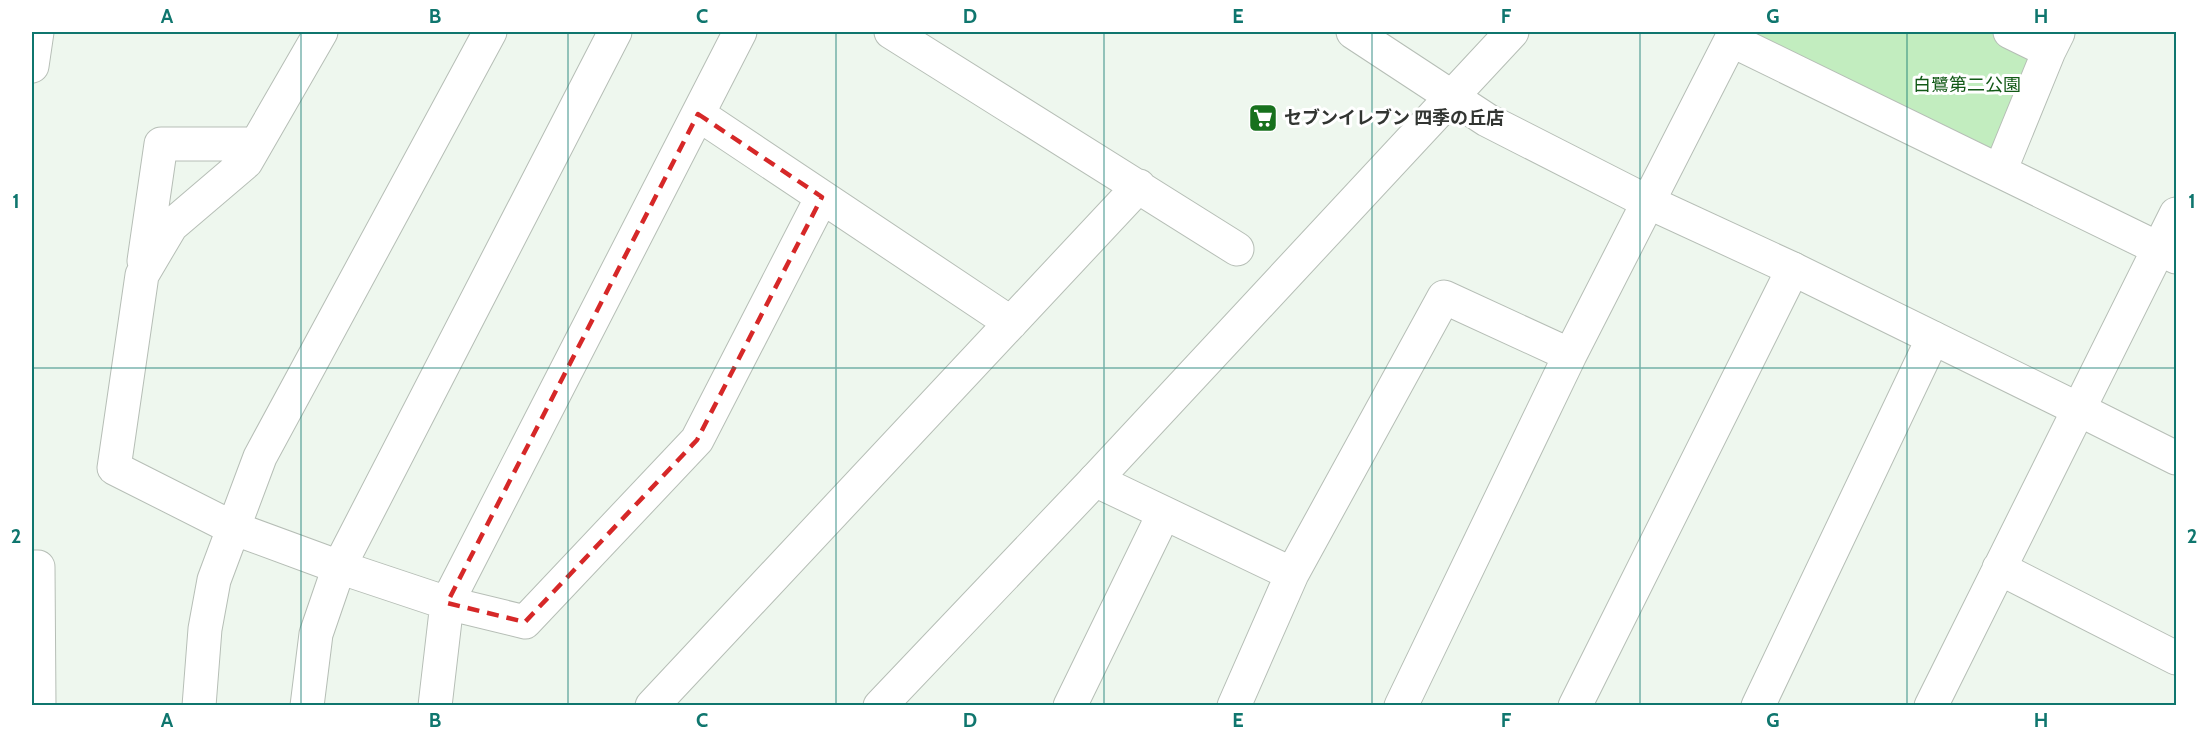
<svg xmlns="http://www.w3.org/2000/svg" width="2208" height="737" font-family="Cabin,'Noto Sans JP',sans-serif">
<rect width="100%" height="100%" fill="#eef7ee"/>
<path fill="#c2edbf" d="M1735,32H1990L2038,56L1995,159Z"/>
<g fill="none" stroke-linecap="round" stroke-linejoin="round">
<g stroke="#b6beb6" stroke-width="35">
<path id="minor" d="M321,32L246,162L171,226L142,275L114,468L233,528L339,567L447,603L525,622L697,440L822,197
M891,32L1237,249
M2010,32L2049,51L2058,33
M1731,40L2176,257
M32,66L37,32
M698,114L1011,323
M2000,171L2049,51
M144,261L161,144H256
M2078,409L2176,458
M1095,480L1292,574
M32,567H38L39,706
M1999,568L2176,658
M199,706L205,629L214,580L260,457L490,32
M435,706L447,603L740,32
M652,706L1139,186
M1070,706L1164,513
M1234,706L1292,574L1444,297L1570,355
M1401,706L1570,355L1735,32
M1575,706L1793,269
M1758,706L1933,338
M1931,706L2176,214"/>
</g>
<g stroke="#b6beb6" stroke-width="35">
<path id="tertiary" d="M1353,32L1487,120L1648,202L1793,269L2078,409
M307,706L316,634L339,567L615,32
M880,706L1095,480L1512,32"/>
</g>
<use href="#minor" stroke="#fff" stroke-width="33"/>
<use href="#tertiary" stroke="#fff" stroke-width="33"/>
</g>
<path fill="none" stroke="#d62828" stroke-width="4.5" stroke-dasharray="12 8" stroke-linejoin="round" d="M698,114L822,197L697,440L525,622L447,603Z"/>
<path fill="none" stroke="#0f766e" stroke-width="1.5" stroke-opacity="0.55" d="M301,32V706M568,32V706M836,32V706M1104,32V706M1372,32V706M1640,32V706M1907,32V706M32,368H2176"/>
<defs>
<g id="supermarket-square" transform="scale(1.5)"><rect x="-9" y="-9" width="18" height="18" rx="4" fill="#17711d" stroke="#fff"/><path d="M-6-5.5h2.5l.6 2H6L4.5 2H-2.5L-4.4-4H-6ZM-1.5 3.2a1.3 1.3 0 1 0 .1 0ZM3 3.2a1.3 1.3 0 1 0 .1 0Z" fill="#fff"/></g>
</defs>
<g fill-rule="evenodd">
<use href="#supermarket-square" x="1263" y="118"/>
</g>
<g text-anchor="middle" stroke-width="6" stroke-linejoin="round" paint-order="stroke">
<g font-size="18" fill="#125916" stroke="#fff">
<text x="1967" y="91">白鷺第二公園</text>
</g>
<g font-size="18" font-weight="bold" fill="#323532" stroke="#fff" text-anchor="start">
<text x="1284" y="124">セブンイレブン 四季の丘店</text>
</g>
</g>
<rect width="2208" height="737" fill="none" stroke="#ffffff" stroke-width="66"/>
<rect x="33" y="33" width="2142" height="671" fill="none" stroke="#0f766e" stroke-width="2"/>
<g font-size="20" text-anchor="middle" font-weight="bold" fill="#0f766e">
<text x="167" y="23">A</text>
<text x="435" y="23">B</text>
<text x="702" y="23">C</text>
<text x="970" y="23">D</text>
<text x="1238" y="23">E</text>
<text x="1506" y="23">F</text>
<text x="1773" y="23">G</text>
<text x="2041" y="23">H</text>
<text x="16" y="208">1</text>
<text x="2192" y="208">1</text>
<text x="16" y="543">2</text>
<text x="2192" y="543">2</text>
<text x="167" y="727">A</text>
<text x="435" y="727">B</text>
<text x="702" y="727">C</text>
<text x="970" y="727">D</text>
<text x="1238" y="727">E</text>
<text x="1506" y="727">F</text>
<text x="1773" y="727">G</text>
<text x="2041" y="727">H</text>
</g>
</svg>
